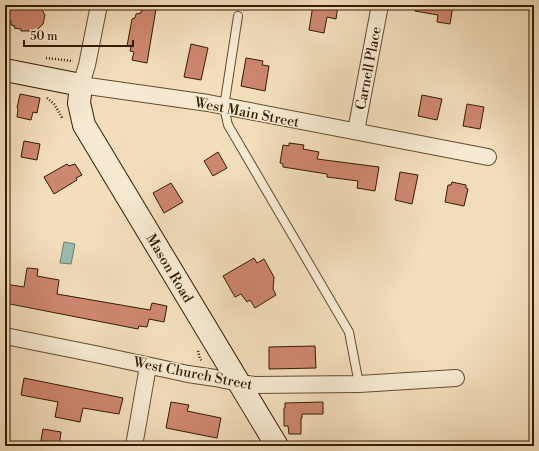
<svg xmlns="http://www.w3.org/2000/svg" width="539" height="451" font-family="'Libre Bodoni',serif">
<rect width="100%" height="100%" fill="#f3debc"/>
<filter id="stains"><feTurbulence type="fractalNoise" baseFrequency=".005" numOctaves="4"/><feColorMatrix values="0 0 0 0 .2 0 0 0 0 .09 0 0 0 0 .02 0 0 0 .5 -.17"/></filter>
<radialGradient id="worn" r=".72"><stop offset=".6" stop-color="#630" stop-opacity="0"/><stop offset="1" stop-color="#630" stop-opacity=".3"/></radialGradient>
<path fill="#9bbcb2" stroke="#727c6c" d="M64,242L75,244L71,264L60,263Z"/>
<path fill="#ce876f" stroke="#351b02" d="M9,5H39L45,15L43,24L36,31H21V29L14,28L15,26L11,25V21L6,20Z
M313,5H338L336,19L327,17L324,33L309,30Z
M415,5H453L450,24L437,22L438,15L415,11Z
M142,7L156,9L147,63L132,60L134,52L130,51L131,47L127,46L132,19L135,18L136,14L141,13Z
M191,44L208,48L201,80L184,77Z
M246,58L263,61L262,65L269,66L265,91L241,86Z
M20,94L40,98L37,113L33,112L31,120L17,117L18,109L17,108Z
M422,95L442,99L437,120L418,116Z
M467,104L484,107L480,129L463,126Z
M24,141L40,144L37,160L21,157Z
M289,143L304,145L303,149L319,152L317,159L379,167L375,191L357,188L358,181L327,177V174L283,167V164L280,163L283,145L289,146Z
M218,152L227,168L213,176L204,161Z
M67,164L69,166L75,164L82,175L76,178L77,180L54,194L44,177Z
M400,172L418,175L412,204L395,200Z
M452,182L466,185V188L468,189L464,206L445,202L448,185H451Z
M171,183L183,202L164,213L153,193Z
M254,258L257,263L264,259L274,277L273,289L276,295L255,308L250,300L247,302L241,294L235,297L223,276Z
M27,268L38,269L37,276L59,280L57,294L150,310L152,303L167,306L164,322L149,319L147,327L139,326L138,329L5,303V284L24,287Z
M315,346L316,368L269,369V347Z
M24,378L123,398L119,414L83,408L80,422L55,417L58,402L21,395Z
M171,402L189,405L187,411L221,418L217,438L166,428Z
M323,402V414H302V418H301V434H289L288,426H284V408H285V403Z
M43,429L61,432L59,446H40Z"/>
<g fill="none" stroke-linecap="round" stroke-linejoin="round">
<g stroke="#644c30" stroke-width="10">
<path id="lane" d="M238,16L224,107L228,125L349,332L359,384"/>
</g>
<g stroke="#644c30" stroke-width="18">
<path id="street" d="M99,5L87,65L81,85L208,103L488,157
M356,131L380,5
M5,336L95,354L188,374L215,378L239,383L255,385L359,384L456,378
M134,446L148,366"/>
</g>
<g stroke="#351b02" stroke-width="24">
<path id="secondary" d="M5,70L81,85L79,103L84,125L277,446"/>
</g>
<path stroke="#351b02" stroke-width="2.5" stroke-dasharray="1 2" stroke-linecap="butt" d="M46,58L73,61
M47,98L54,104L63,119
M198,351L200,359L202,361"/>
<use href="#lane" stroke="#f7ead3" stroke-width="8"/>
<use href="#street" stroke="#f7ead3" stroke-width="16"/>
<use href="#secondary" stroke="#f7ead3" stroke-width="22"/>
</g>
<g text-anchor="middle" stroke-width="3" stroke-linejoin="round" paint-order="stroke">
<g font-size="14" fill="#351b02" stroke="#f7ead3">
<text transform="translate(368 68) rotate(-79)" y="5">Carnell Place</text>
<text transform="translate(247 112) rotate(11)" y="5">West Main Street</text>
<text transform="translate(170 268) rotate(59)" y="5">Mason Road</text>
<text transform="translate(193 373) rotate(11)" y="5">West Church Street</text>
</g>
</g>
<rect width="539" height="451" fill="none" stroke="#f3debc" stroke-width="20"/>
<rect x="6" y="6" width="527" height="439" fill="none" stroke="#351b02" stroke-width="2"/>
<rect x="10" y="10" width="519" height="431" fill="none" stroke="#351b02"/>
<path d="M24 40v6h109v-6" fill="none" stroke="#351b02" stroke-width="2"/>
<text x="30" y="40" font-size="12" fill="#351b02" stroke="#f7ead3" stroke-width="3" paint-order="stroke">50 m</text>
<rect width="100%" height="100%" filter="url(#stains)"/>
<rect width="100%" height="100%" fill="url(#worn)"/>
</svg>
